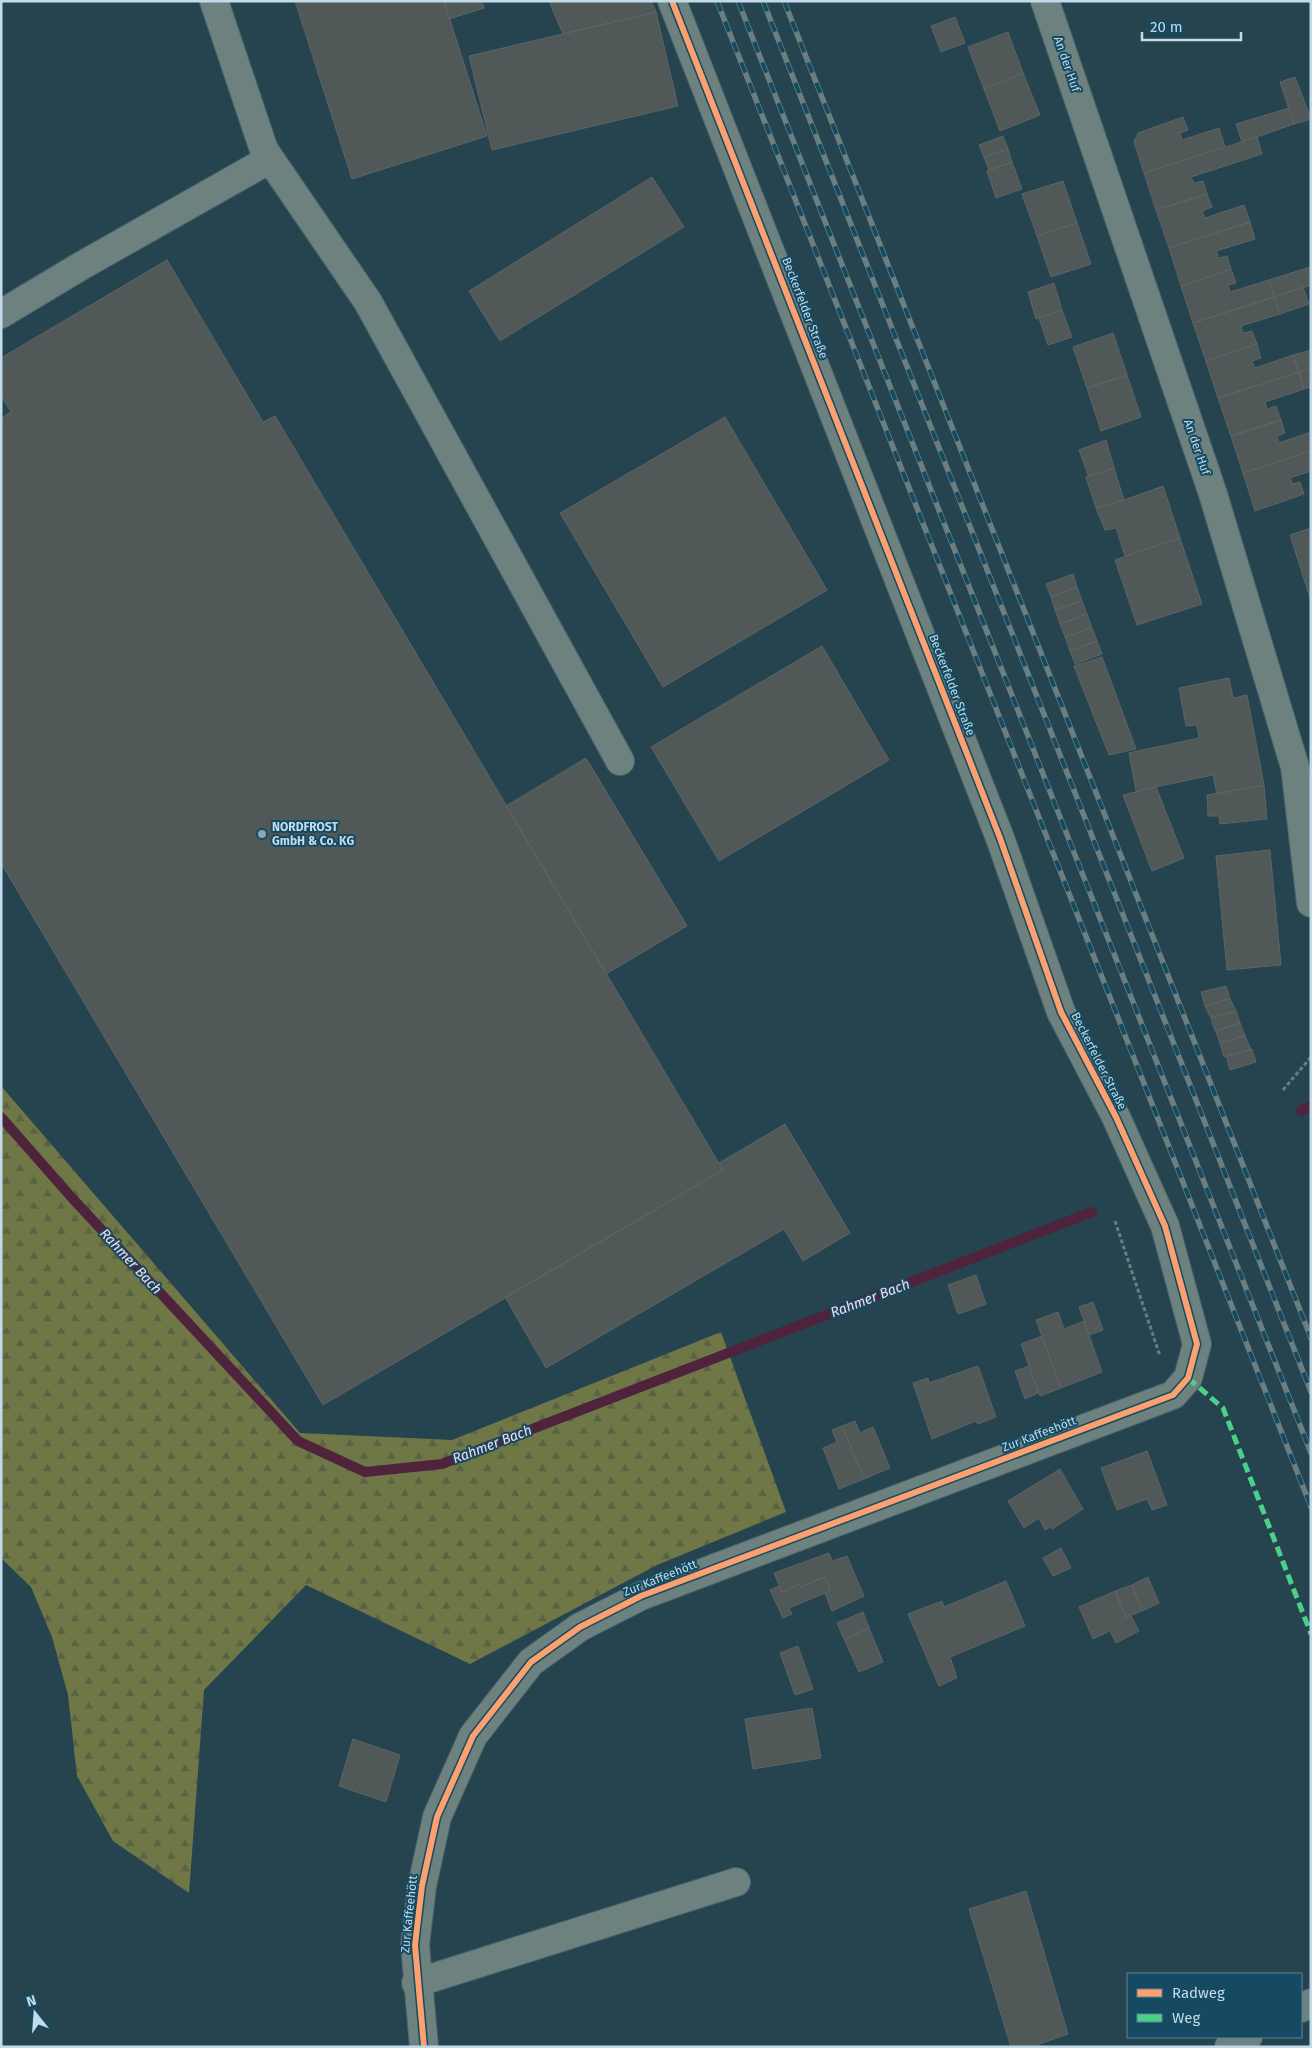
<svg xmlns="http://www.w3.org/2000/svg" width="1312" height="2048" font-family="'Fira Sans',sans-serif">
<defs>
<pattern id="forest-firs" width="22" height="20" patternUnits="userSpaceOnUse" patternTransform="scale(1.25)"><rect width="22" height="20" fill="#707746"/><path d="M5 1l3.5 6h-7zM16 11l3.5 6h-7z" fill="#5a6246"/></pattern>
</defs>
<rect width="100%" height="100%" fill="#264450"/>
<path fill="url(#forest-firs)" d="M1,1086L300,1433L452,1440L721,1332L786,1512L657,1565L470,1664L306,1585L204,1690L189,1893L113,1841L77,1776L68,1695L52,1637L31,1587L1,1558Z"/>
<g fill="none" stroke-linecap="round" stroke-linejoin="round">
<path stroke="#4e233b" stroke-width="10" d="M1301,1111L1311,1106
M1,1117L73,1199L298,1441L365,1472L442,1464L1092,1212"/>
</g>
<path fill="#515858" stroke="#5e6465" d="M295,1H444L487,136L352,179Z
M444,1H482L484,8L449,19Z
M549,1H651L656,12L563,34Z
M656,12L678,106L492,150L469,56Z
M955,17L965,43L941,52L931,26Z
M1008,32L1023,73L984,89L968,47Z
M1023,73L1040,115L1000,131L984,89Z
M1295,77L1311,119L1294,124L1280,82Z
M1289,108L1294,124L1242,142L1236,124Z
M1183,117L1188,130L1180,133L1182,140L1219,128L1225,147L1144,173L1134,142L1138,133Z
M1003,136L1008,149L984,157L979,145Z
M1257,137L1262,154L1191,177L1194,183L1203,181L1207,194L1156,210L1144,173Z
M1008,149L1012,162L989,170L984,157Z
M1012,162L1022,189L996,198L987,171Z
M652,177L684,227L500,341L469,291Z
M1063,181L1077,223L1037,236L1022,194Z
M1207,194L1212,207L1202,211L1205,218L1244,205L1250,222L1169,248L1156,210Z
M1250,222L1255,239L1216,251L1219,258L1227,256L1231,269L1181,286L1169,248Z
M1077,223L1091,264L1051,277L1037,236Z
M167,260L263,422L275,416L723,1170L323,1405L1,863V418L11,412L1,396V358Z
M1310,267L1311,285L1274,297L1269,280Z
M1231,269L1236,283L1228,285L1230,292L1269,280L1274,297L1193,323L1181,286Z
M1054,283L1062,310L1036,319L1028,292Z
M1303,287L1309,304L1280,314L1274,297Z
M1274,297L1280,314L1241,326L1243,333L1252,331L1257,344L1206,361L1193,323Z
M1062,310L1072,337L1048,345L1039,318Z
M1113,333L1127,375L1087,388L1073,347Z
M1257,344L1261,358L1252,361L1255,368L1293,355L1299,372L1218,398L1206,361Z
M1311,350V368L1299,372L1293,355Z
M1311,368V387L1304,389L1299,372Z
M1299,372L1304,389L1265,402L1267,409L1276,406L1281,420L1231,436L1218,398Z
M1127,375L1141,417L1101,431L1087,388Z
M725,417L827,590L663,687L560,513Z
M1281,420L1285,433L1277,436L1279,443L1311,432V451L1243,473L1231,436Z
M1106,440L1114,468L1089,477L1079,450Z
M1311,451V471L1290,478L1293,484L1300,482L1304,494L1255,511L1243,473Z
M1114,468L1124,500L1096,508L1086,477Z
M1163,486L1180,538L1125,556L1116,528L1105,530L1096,508L1124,500Z
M1311,528V601L1290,535Z
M1180,538L1202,604L1137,625L1115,560Z
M1073,574L1077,587L1051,597L1046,584Z
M1077,587L1082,601L1055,610L1051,597Z
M1082,601L1087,614L1060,624L1055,610Z
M1087,614L1092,628L1065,637L1060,624Z
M1092,628L1097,641L1070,651L1065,637Z
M1097,641L1102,654L1075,664L1070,651Z
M822,646L889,760L719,861L651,747Z
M1102,657L1136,749L1109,755L1074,666Z
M1229,678L1233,698L1247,695L1264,785L1217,794L1213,775L1136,791L1129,753L1199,738L1197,725L1186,726L1179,688Z
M586,758L687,926L606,974L506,806Z
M1264,785L1267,819L1220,824L1219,816H1208L1207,795Z
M1156,787L1184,858L1152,871L1123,795Z
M1270,850L1281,965L1227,970L1216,856Z
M1226,986L1230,999L1205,1006L1201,992Z
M1230,999L1236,1011L1211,1018L1205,1006Z
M1236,1011L1240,1023L1215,1031L1211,1018Z
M1240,1023L1245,1036L1220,1043L1216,1031Z
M1245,1036L1251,1050L1224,1057L1220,1043Z
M1252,1049L1256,1062L1230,1070L1226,1056Z
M785,1124L850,1233L803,1261L784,1229L546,1368L505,1297L723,1170L719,1163Z
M976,1275L986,1304L958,1314L948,1285Z
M1093,1302L1103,1330L1089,1335L1079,1307Z
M1058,1312L1064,1329L1084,1321L1102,1372L1061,1388L1036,1320Z
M1042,1336L1061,1388L1040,1396L1021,1344Z
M978,1366L996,1417L978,1424L976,1421L932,1439L913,1383L928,1378L929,1383Z
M1029,1366L1038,1393L1025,1399L1015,1371Z
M855,1421L860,1433L873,1427L890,1468L864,1479L842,1426Z
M842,1426L864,1479L839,1489L823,1448L837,1442L832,1430Z
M1147,1451L1167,1505L1152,1510L1147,1499L1117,1510L1101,1468Z
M1060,1469L1083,1509L1052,1529L1051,1527L1045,1530L1039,1518L1024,1528L1008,1501Z
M1061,1548L1071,1568L1053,1576L1043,1558Z
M829,1553L832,1561L847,1556L864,1596L832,1611L825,1593L830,1591L825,1577L800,1587L799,1584L782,1592L774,1573Z
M825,1577L830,1591L789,1608L792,1614L783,1618L770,1590L779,1586L782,1592L799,1584L800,1587Z
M1148,1577L1159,1603L1142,1611L1132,1585Z
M1006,1581L1025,1626L950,1657L957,1678L939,1686L908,1614L942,1601L944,1607Z
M1132,1585L1142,1611L1126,1617L1115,1591Z
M1115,1591L1126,1617L1131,1616L1139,1631L1116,1643L1110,1631L1093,1639L1079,1607Z
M863,1612L869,1628L844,1639L837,1623Z
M869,1628L883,1662L859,1672L844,1639Z
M798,1646L813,1689L795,1695L780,1653Z
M812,1708L821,1758L753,1769L745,1719Z
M353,1739L400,1755L386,1802L339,1786Z
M1026,1891L1068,2034L1031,2047H1011L969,1909Z"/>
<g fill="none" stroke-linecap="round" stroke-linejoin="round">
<g stroke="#48616c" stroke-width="30">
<path id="minor" d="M214,1L264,150L368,302L620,761
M1045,1L1213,494L1295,767L1311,903
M1,314L81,266L270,159
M416,1983L736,1882
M1301,2008L1311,2003
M424,2047L415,1945L422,1886L437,1817L473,1736L531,1662L580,1627L641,1596L1173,1395L1188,1378L1197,1344L1165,1226L1116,1117L1061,1012L1000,838L672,1
M1229,2047L1248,2037"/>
</g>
<path stroke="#6a7d7e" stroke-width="3" stroke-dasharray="4 2.5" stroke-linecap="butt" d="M1283,1090L1311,1057
M1115,1221L1160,1356"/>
<use href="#minor" stroke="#6d817e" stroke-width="28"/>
<g stroke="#6b7f81" stroke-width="5.5">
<path id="rail" d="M717,1L1311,1507
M738,1L1311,1453
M763,1L1311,1392
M784,1L1311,1338"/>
</g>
<use href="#rail" stroke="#154a62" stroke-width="4" stroke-dasharray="11" stroke-linecap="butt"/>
<path stroke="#4dcf88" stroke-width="5" stroke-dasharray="10 5" stroke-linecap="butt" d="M1188,1378L1223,1408L1311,1634"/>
<g stroke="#154a62" stroke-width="9">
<path id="cycleway" d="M424,2047L415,1945L422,1886L437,1817L473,1736L531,1662L580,1627L641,1596L1173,1395L1188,1378L1197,1344L1165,1226L1116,1117L1061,1012L1000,838L672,1"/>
</g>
<use href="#cycleway" stroke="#fca06f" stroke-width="6"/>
</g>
<circle fill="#8ba6b4" stroke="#154a62" stroke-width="2" cx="262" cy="834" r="5"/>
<g text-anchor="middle" stroke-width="4" stroke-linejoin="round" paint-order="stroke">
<g font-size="12" fill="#c1dbea" stroke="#154a62">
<text transform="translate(1067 64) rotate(71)" y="4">An der Huf</text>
<text transform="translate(805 308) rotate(69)" y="4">Beckerfelder Straße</text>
<text transform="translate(1197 447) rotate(71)" y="4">An der Huf</text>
<text transform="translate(952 685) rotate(69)" y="4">Beckerfelder Straße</text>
<text transform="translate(1099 1061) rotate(63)" y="4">Beckerfelder Straße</text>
<text transform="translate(1039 1434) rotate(-21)" y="4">Zur Kaffeehött</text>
<text transform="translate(660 1578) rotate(-22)" y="4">Zur Kaffeehött</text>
<text transform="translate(409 1914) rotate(-84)" y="4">Zur Kaffeehött</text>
</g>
<g font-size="12" font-weight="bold" fill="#c1dbea" stroke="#154a62" text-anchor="start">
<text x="272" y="831">NORDFROST<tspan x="272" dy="14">GmbH &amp; Co. KG</tspan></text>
</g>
<g font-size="14" font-style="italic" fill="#fcd8e6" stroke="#154a62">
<text transform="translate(131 1261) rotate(47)" y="5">Rahmer Bach</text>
<text transform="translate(870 1298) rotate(-21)" y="5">Rahmer Bach</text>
<text transform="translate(492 1444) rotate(-21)" y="5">Rahmer Bach</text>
</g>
</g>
<rect width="1312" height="2048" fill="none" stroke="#c1dbea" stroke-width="5"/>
<rect x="1127" y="1973" width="175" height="65" fill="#154a62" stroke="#5a8498"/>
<rect x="1137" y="1989" width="25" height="8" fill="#fca06f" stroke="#5a8498"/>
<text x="1172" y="1998" font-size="15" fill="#c1dbea">Radweg</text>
<rect x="1137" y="2014" width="25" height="8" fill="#4dcf88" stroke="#5a8498"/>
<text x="1172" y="2023" font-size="15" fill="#c1dbea">Weg</text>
<g transform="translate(35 2013) rotate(343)" stroke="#154a62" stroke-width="4" paint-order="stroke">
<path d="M0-4L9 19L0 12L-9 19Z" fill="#c1dbea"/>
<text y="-8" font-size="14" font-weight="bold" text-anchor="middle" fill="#c1dbea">N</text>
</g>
<path d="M1142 32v8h99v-8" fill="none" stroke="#c1dbea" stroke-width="2.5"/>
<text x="1150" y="32" font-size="15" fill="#c1dbea" stroke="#154a62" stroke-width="4" paint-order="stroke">20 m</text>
</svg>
